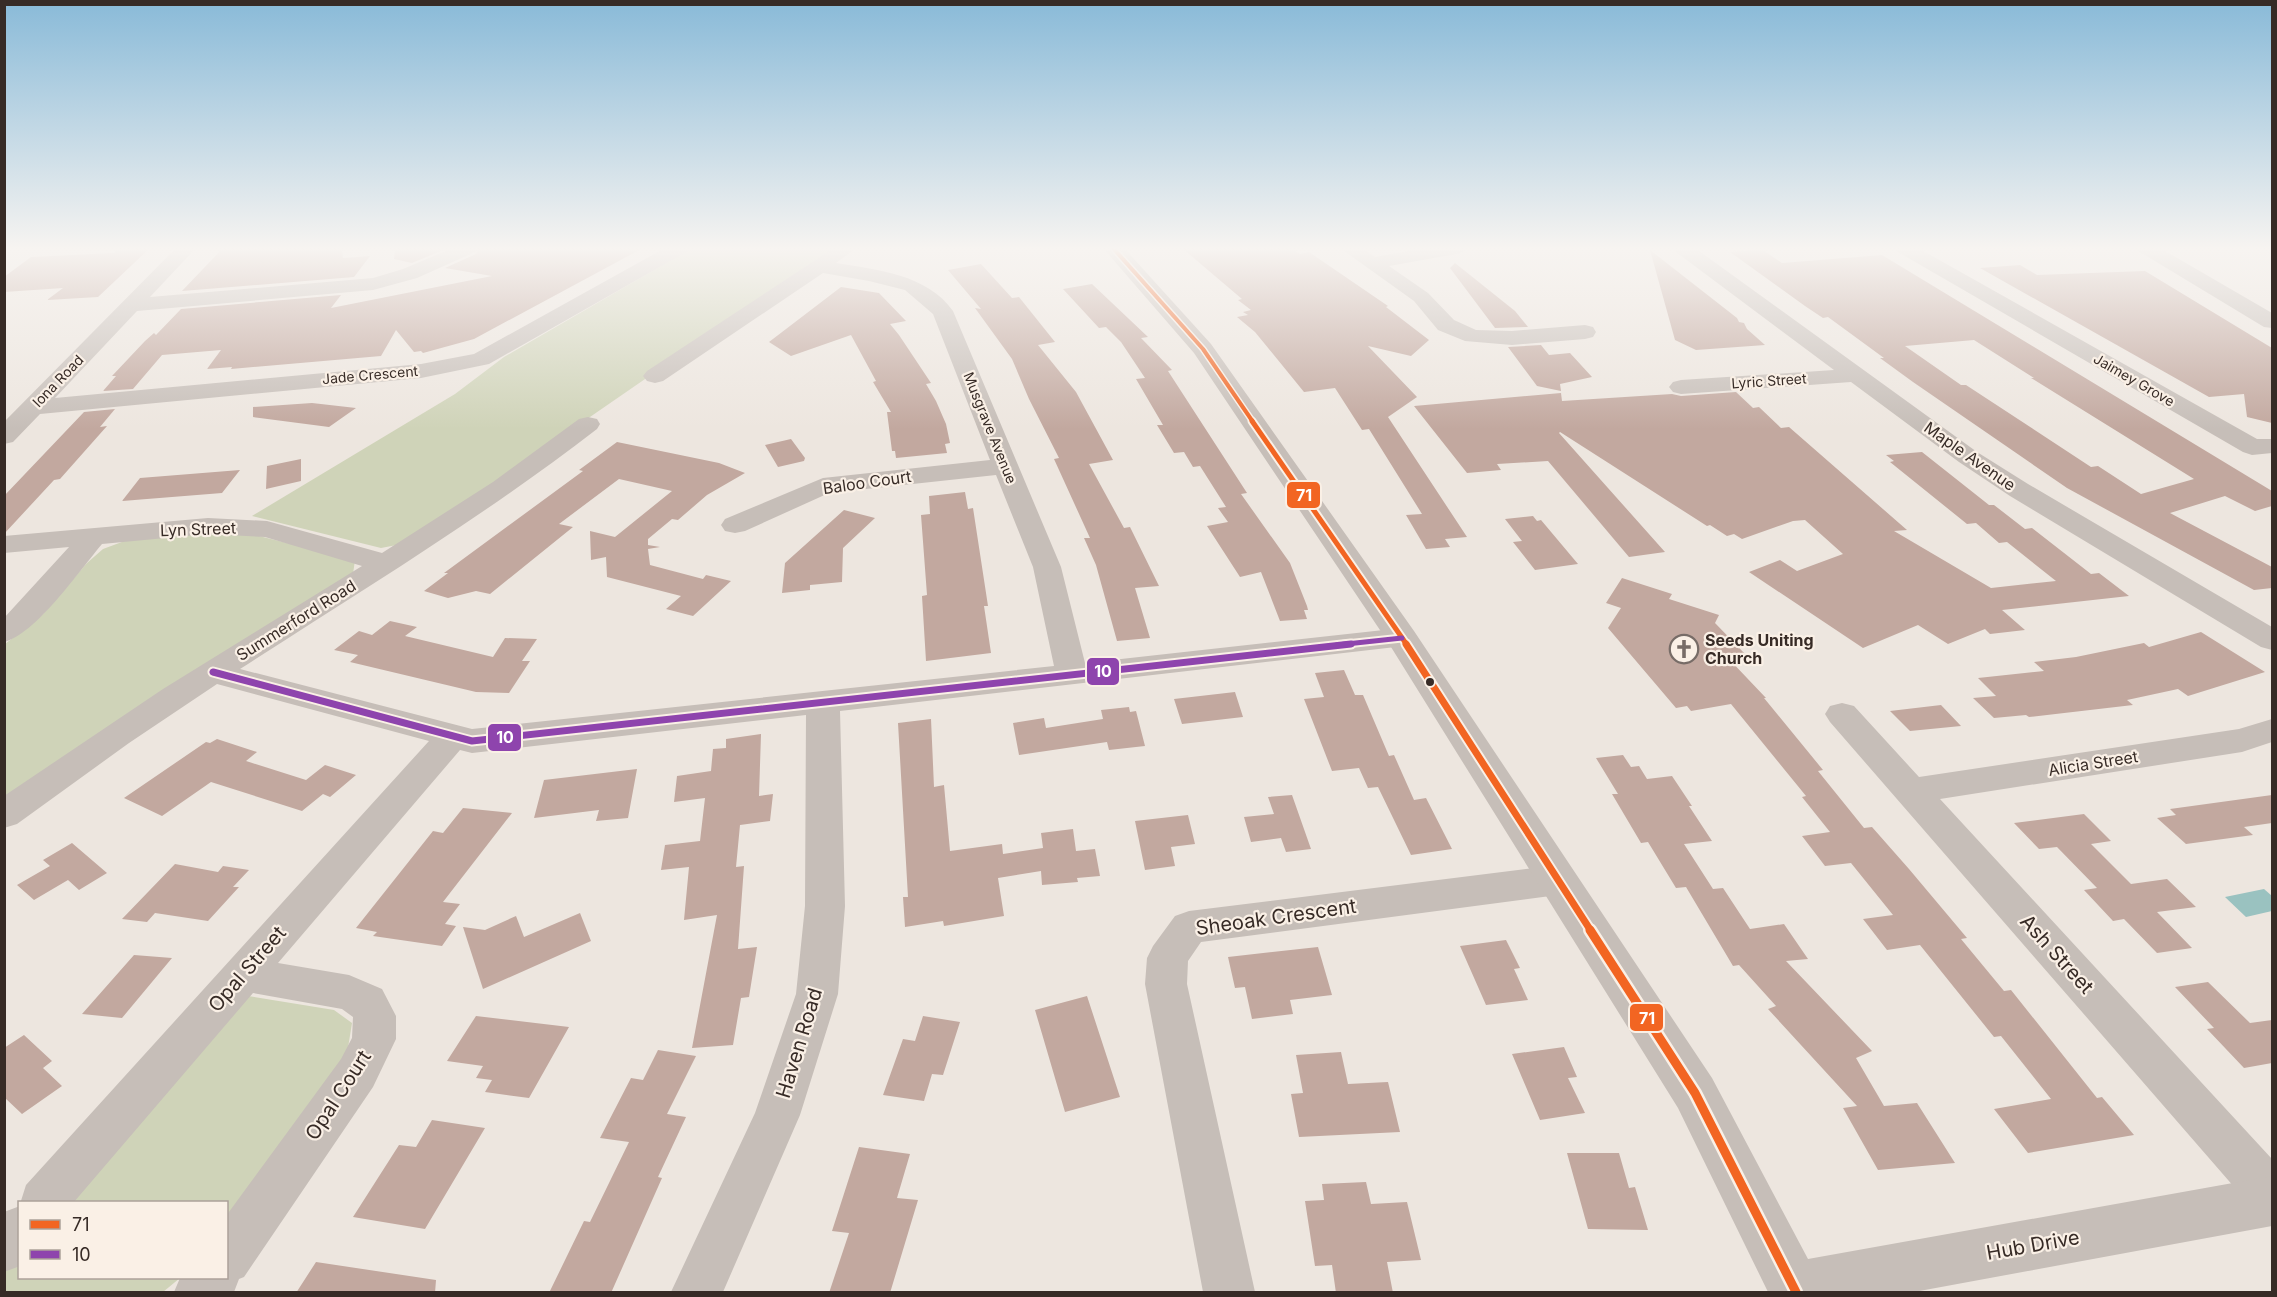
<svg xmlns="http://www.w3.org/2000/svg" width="2277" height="1297" font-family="Inter,sans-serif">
<rect width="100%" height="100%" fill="#ede6df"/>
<path fill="#cfd3b8" d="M692,248H835L407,543L381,548L252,516L455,394L504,357Z
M195,534L255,535L355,560L353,574L5,800V644L43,614L87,563L103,549L130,539Z
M242,995L334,1010L352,1023L347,1054L227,1219L226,1202H64Z
M19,1254L20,1278H180L163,1292H5V1272Z"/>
<path fill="#9ac2c0" d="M2264,889L2272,896V911L2246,917L2225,897Z"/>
<path fill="#c2a89f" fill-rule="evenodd" d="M150,248L98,297L47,300L63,288L4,292V277L31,257L114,253L117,250Z
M223,248H342L343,258L370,256L354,277L182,291Z
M395,248H448L412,263L394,259Z
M480,248H643L474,339L423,353L421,351L414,352L396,330L381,356L231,369L232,367L207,369L221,350L162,355L133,389L103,391L116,376H112L145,341L154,333L156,335L181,309L341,295L331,308L492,276L445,268L476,254Z
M1182,248H1290L1300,254L1309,252L1388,306L1386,307L1429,340L1411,356L1368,346L1417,397L1388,417L1467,537L1445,539L1450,547L1426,549L1406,515L1422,514L1369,429L1362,430L1335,388L1304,392L1255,332L1237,317L1248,315L1243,312L1251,310L1238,300L1242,299Z
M1650,250L1737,318L1739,322L1744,323L1747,329L1765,345L1696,350L1675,340Z
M1763,250L1782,263L1882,255L2272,491V506L2255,511L2225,496L2170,513L2272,567V588L2254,590L2067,488L1913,382L1880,358H1884L1828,317L1823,318L1805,306L1730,252ZM1974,340L2034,378H2031L2194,479L2141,494L2098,466L2091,467L1966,385H1961L1905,346Z
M1455,263L1515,311L1528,327L1495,328L1450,268Z
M981,264L1012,298L1019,297L1055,342L1038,345L1076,392L1113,460L1089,464L1124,528L1130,527L1159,586L1135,588L1150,638L1117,641L1096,565L1084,538H1090L1054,459L1059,458L1029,399L1012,359L975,308L981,309L948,270Z
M2020,265L2037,275L2145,271L2272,348V423L2247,417L2244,394L2209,397L1980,268Z
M1092,284L1148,337L1141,338L1172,370L1168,371L1247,493L1241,494L1290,563L1307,606L1308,610H1304L1307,619L1280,621L1261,572L1240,577L1207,526L1228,522L1218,508L1226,507L1200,466L1193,467L1184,452L1174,453L1157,425H1163L1136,379L1145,378L1121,342L1106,327L1099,328L1063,289Z
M841,287L879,293L906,321L890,324L899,335L931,383L926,384L936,401L946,424L950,443L945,444L947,453L896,458L895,451H892L887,412H891L873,382L876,381L851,335L791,356L769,342Z
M1541,345L1549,355L1570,353L1592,377L1560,384L1561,391L1537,386L1508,347Z
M1736,392L1753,408L1759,407L1781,428L1789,427L1907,530L1894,531L1991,588L2056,581L2007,542L1999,543L1976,523L1967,524L1890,462L1894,461L1886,455L1922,452L1989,505H1994L2025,529L2032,528L2091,574L2099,573L2129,596L2002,610L2025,630L1990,634L1985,629L1948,644L1918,625L1863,648L1749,572L1780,560L1797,571L1843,554L1805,520L1793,521L1742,539L1734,534L1727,536L1710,525L1707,526L1560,432L1559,433L1665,552L1629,557L1548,461L1497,464L1501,470L1467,473L1414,406L1561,393L1562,401L1672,394L1681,396Z
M312,403L356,408L329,427L253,417V407Z
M115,409L100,427L107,426L60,479L54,480L4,534V496L84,412Z
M791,439L805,458L804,461L778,467L765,445Z
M617,442L719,463L745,473L707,495L678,520L672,519L648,539V545L660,547L648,549L650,565L703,579L706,575L731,581L693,616L666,609L681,596L607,577L606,557L591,560L590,531L615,537L672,491L619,479L559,524L573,527L490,594L476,591L448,598L424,591L448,573H444L583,471L579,470Z
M301,459V481L266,489L267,466Z
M240,470L222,493L122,501L140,478Z
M965,492L968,509L973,508L988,606H984L991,653L926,661L922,596L927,595L921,515L930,514L929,496Z
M844,510L875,518L843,548L842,582L810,585V590L782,593L785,563Z
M1533,516L1537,521L1541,520L1578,564L1535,570L1513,542L1522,541L1505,519Z
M1622,578L1672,594L1669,599L1719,615L1715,623L1746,655L1728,658L1766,698H1764L1823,770L1818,771L1864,828L1872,827L1909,869L1967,938L1961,939L2004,991L2011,990L2097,1098L2102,1097L2134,1135L2028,1153L1994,1109L2051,1099L2001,1036L1994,1037L1920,945L1887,950L1863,919L1893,915L1851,863L1825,866L1802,836L1830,832L1802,797L1806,796L1731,704L1691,711L1687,706L1676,708L1608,628L1621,608L1606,603Z
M390,621L417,627L405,636L493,657L505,638L537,639L522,661H530L509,693L476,692L350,662L358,655L334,650L359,631L372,635Z
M2201,632L2265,672L2188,696L2178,689L2127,700L2133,705L2029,717L2026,715L1994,718L1973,698L1996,696L1978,678L2044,671L2034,662L2076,657L2144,643L2149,647Z
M1344,670L1355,695H1363L1389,756L1394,755L1414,800L1426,798L1452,849L1411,855L1378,787L1368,788L1359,768L1332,771L1304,699L1324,697L1315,673Z
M1235,692L1243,717L1182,724L1174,699Z
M1941,705L1961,726L1910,731L1890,711Z
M1129,707L1130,712L1136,711L1145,746L1109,750L1107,742L1019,755L1013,723L1044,718L1046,728L1103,719L1101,710Z
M931,719L934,787L944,785L950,851L1002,844L1003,854L1043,848L1041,833L1073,829L1076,851L1095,849L1100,876L1077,878L1078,882L1042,885L1041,871L998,878L1004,916L944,926L943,921L905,927L903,897H908L898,723Z
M761,734L759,796L773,794L770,821L740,825L736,867L744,866L738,949L757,947L749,997L741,998L733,1045L692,1048L717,915L684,920L689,867L661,870L665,845L700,841L705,798L674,802L677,776L711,771L713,749L726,748V739Z
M217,739L257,752L246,761L306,780L325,765L356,775L330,797L323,794L302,811L211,782L162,816L124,798L206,742L210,743Z
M1623,755L1631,767L1639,766L1647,779L1672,776L1692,806H1689L1712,841L1684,844L1713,889L1723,888L1750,929L1784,924L1808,959L1786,961L1872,1051L1856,1058L1884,1106L1917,1103L1955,1163L1878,1170L1843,1108L1857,1106L1768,1009L1776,1006L1739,965L1733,966L1686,887L1676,888L1648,842L1641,843L1612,794H1618L1596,758Z
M637,769L628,818L596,821L599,810L534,818L544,780Z
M1292,795L1311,849L1286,852L1281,838L1251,842L1244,817L1274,814L1268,797Z
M2272,795V823L2244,827L2253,835L2186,844L2157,818L2176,815L2170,809Z
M463,808L512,813L443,902L460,904L445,924L456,926L442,946L373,936L377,932L356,928L433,831L443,833Z
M2084,814L2111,841L2091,844L2131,884L2167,879L2196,907L2157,912L2192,948L2157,953L2124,919L2113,921L2084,890L2097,888L2057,847L2039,849L2014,823Z
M1188,815L1195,844L1171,847L1175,866L1145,870L1135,821Z
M72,843L107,873L79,890L68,880L34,900L17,885L50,866L43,860Z
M175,864L218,872L223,866L249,870L233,887H239L208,921L155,913L147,922L122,919Z
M580,913L591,941L483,989L463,927L485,930L516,916L524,937Z
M1506,940L1520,968L1514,969L1528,1000L1486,1005L1460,946Z
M1318,947L1332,995L1290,1000L1293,1014L1252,1019L1245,987L1235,988L1228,957Z
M134,955L172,958L122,1018L82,1014Z
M2208,982L2250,1023L2272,1020V1063L2244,1068L2207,1029L2214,1028L2175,987Z
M1087,996L1120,1097L1065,1112L1035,1010Z
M476,1016L569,1027L529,1098L485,1092L492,1080L476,1078L483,1066L447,1061Z
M923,1016L960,1022L943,1075L932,1074L924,1101L883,1095L903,1039L915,1041Z
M24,1035L52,1061L43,1068L62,1086L22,1114L4,1097V1048Z
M1564,1047L1577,1077L1568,1078L1585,1113L1540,1120L1512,1054Z
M658,1050L696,1056L667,1114L686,1117L658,1177L662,1178L611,1293H549L584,1221L590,1222L629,1142L600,1138L631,1078L643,1080Z
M1341,1052L1348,1084L1388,1082L1400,1132L1299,1137L1291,1094L1303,1093L1296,1055Z
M432,1120L485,1128L425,1229L353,1217L399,1145L416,1147Z
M859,1147L910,1154L897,1198L918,1200L890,1293H829L849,1233L832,1231Z
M1567,1153H1619L1629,1188L1635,1187L1648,1230L1588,1229Z
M1366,1182L1371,1204L1407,1202L1421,1260L1387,1262L1393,1293H1336L1332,1265L1315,1266L1305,1201L1324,1200L1322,1184Z
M316,1262L436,1280L435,1293H296Z"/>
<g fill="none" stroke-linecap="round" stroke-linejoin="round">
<path fill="#c6beb8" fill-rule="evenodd" d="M176,248H196L150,297L373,278L403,269L453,248H478L475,252L417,278L373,290L137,311L55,398L421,364L474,354L665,248H689L686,252L489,364L421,378L40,414L13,442L4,444V422Z
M834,248H856L836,263C877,270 927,274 953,311L1061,567L1085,663L1402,628L1413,631L1418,638L1413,645L840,711L845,906L838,994L800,1115L723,1292H671L755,1113L796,994L805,906L806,715L472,753L460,750L278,963L349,975L382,989L396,1016V1039L373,1087L244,1277L239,1279L234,1292H174L180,1278H226V1216L341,1059L352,1038L353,1017L342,1009L253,993L74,1202L20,1204L26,1185L429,741L217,684L129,743L17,824L4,828V796L163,689L362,566L265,537L208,534L102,544C80,570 35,635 4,642V618L69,547L4,553V536L208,518L267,521L382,553L493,482L579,419L588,417L597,419L600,424L597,429C483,517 361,591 240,669L472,729L1054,666L1033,567L996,475L829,493L745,531L735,533L725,531L721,525L725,519L823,478L990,460L933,314L905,290L869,281L823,273L663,381L655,383L647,381L643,376L647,371Z
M1340,248H1362L1375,257L1425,248H1465L1463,252L1456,254L1389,266L1428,293L1454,320L1476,330L1512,331L1585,325L1593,327L1596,332L1593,337L1585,339L1512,345L1465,341L1438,330L1414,301Z
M1674,248H1695L1977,452L2028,484L2272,627V650L2261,647L2010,496L1959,462L1851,382L1681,394L1673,392L1669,387L1673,382L1681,380L1834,370L1676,252Z
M1895,248H1918L2257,439H2272V453L2252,455L2243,452L1898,252Z
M2137,248H2160L2272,313V328L2264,327L2140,252Z
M1842,703L1854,706L1919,777L2239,729L2272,719V742L2242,752L1940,799L2272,1159V1217L2255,1211L1830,722L1825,714L1830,706Z
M1558,865L1572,869L1577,880L1572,891L1558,895L1201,942L1188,961L1187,984L1255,1292H1203L1145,984L1147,958L1153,946L1175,916L1189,911Z
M20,1206V1266L4,1272V1212Z"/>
<path fill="#c6beb8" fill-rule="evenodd" d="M1103,248H1124L1211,344L1414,631L1712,1078L1808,1259L2272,1176V1226L1914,1292H1768L1678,1108L1386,639L1194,353Z"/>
<g stroke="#faf0e6" stroke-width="7">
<path id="bus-1-far3" d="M1113,248L1203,349L1253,422"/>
</g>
<g stroke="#faf0e6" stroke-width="9">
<path id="bus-1-far2" d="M1252,421L1407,645"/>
</g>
<g stroke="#faf0e6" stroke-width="11">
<path id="bus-1-far1" d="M1406,644L1591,931"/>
</g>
<g stroke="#faf0e6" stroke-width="14">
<path id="bus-1" d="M1590,930L1695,1093L1796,1292"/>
</g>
<g stroke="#faf0e6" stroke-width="9">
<path id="bus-2-far1" d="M1337,645L1402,638"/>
</g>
<g stroke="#faf0e6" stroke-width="11">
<path id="bus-2" d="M213,672L472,741L1351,644"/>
</g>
<use href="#bus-1-far3" stroke="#f26522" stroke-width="4"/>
<use href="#bus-1-far2" stroke="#f26522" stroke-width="5"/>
<use href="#bus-1-far1" stroke="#f26522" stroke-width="7"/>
<use href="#bus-1" stroke="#f26522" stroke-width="9"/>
<use href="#bus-2-far1" stroke="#8e44ad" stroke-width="5"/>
<use href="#bus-2" stroke="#8e44ad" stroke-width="7"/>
</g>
<linearGradient id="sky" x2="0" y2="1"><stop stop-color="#89bad8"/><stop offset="0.58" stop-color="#f7f4f1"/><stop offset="1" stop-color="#f7f4f1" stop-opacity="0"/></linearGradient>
<rect width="2277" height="429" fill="url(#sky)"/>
<defs>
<g id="church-ring" transform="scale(1.5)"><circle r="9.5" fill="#faf0e6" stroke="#776c67" stroke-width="1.5"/><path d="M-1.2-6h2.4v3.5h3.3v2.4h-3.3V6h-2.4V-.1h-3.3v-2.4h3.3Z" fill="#776c67"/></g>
</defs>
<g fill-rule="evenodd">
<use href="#church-ring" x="1684" y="649"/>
</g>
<circle fill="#372b26" stroke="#faf0e6" stroke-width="2" cx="1430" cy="682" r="5"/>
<g text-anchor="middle" stroke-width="4.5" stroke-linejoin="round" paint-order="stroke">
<g font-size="14" fill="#372b26" stroke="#faf0e6">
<text transform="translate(370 375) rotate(-5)" y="5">Jade Crescent</text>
<text transform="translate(2134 380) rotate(30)" y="5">Jaimey Grove</text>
<text transform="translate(58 381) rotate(-46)" y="5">Iona Road</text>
<text transform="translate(1769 381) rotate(-4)" y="5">Lyric Street</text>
<text transform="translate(990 428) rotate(68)" y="5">Musgrave Avenue</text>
</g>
<g font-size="16" fill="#372b26" stroke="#faf0e6">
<text transform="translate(1970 456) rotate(35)" y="6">Maple Avenue</text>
<text transform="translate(867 482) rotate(-8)" y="6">Baloo Court</text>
<text transform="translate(198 529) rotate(-2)" y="6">Lyn Street</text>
<text transform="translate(296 620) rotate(-32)" y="6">Summerford Road</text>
<text transform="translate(2093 763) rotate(-9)" y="6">Alicia Street</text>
</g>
<g font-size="16" font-weight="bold" fill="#372b26" stroke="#faf0e6" text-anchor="start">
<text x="1705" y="646">Seeds Uniting<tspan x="1705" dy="18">Church</tspan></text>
</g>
<g font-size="20" fill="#372b26" stroke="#faf0e6">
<text transform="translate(1276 917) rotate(-8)" y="7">Sheoak Crescent</text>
<text transform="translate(2057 954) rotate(48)" y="7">Ash Street</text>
<text transform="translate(247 969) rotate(-49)" y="7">Opal Street</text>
<text transform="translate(799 1043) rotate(-73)" y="7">Haven Road</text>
<text transform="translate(338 1095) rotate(-57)" y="7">Opal Court</text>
<text transform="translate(2033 1245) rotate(-10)" y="7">Hub Drive</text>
</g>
</g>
<g stroke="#faf0e6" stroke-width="2">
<rect x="1286" y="481" width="35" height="28" rx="6" fill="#f26522"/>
<rect x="1086" y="657" width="34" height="29" rx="6" fill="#8e44ad"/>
<rect x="487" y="723" width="35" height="29" rx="6" fill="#8e44ad"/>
<rect x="1629" y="1003" width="35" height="29" rx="6" fill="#f26522"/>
</g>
<g font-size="16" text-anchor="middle" font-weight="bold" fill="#fff">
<text x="1304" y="501">71</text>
<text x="1103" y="677">10</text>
<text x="505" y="743">10</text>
<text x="1647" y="1024">71</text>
</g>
<rect width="2277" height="1297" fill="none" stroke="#372b26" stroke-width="12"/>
<rect x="18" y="1201" width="210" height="78" fill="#faf0e6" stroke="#aca199" stroke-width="1.5"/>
<rect x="30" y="1220" width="30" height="9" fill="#f26522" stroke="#aca199" stroke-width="1.5"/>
<text x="72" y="1231" font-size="18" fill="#372b26">71</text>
<rect x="30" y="1250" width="30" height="9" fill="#8e44ad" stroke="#aca199" stroke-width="1.5"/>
<text x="72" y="1261" font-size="18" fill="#372b26">10</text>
</svg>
